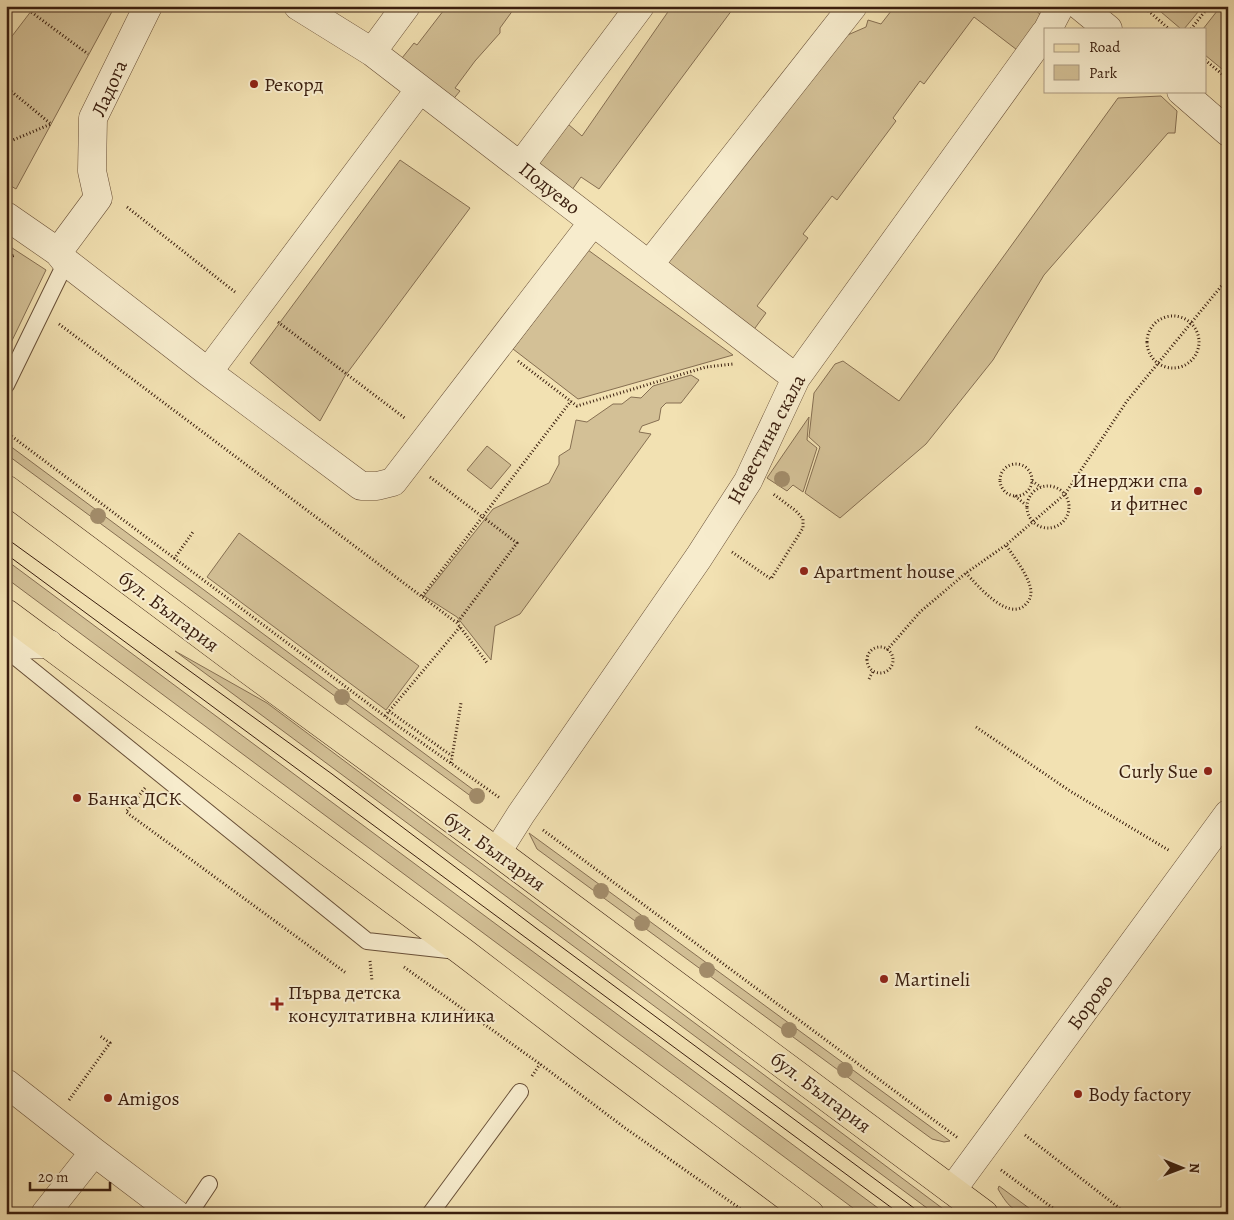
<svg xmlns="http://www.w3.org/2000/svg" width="1234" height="1220" font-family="Alegreya,serif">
<rect width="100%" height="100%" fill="#f2e1b2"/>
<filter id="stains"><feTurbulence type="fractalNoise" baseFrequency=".004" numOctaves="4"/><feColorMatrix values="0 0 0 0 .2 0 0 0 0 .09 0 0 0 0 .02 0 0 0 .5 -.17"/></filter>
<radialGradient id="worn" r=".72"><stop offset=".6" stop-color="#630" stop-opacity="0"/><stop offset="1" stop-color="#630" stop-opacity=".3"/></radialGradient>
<path fill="#d3c096" stroke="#866f52" d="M35,6H115L16,189L6,183V44Z
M447,6H516L500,28V33L475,61L455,88L460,91L451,102L394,68L414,43L417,45Z
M672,6H735L599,189L581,177L567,197L527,166L562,119L582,136Z
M895,6H1031L1043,17L1021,53L974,17L924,84L920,81L893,118L896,121L837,200L832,196L803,234L808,238L757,306L766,313L747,339L650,265L843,37L866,27L868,20L881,24Z
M1154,6H1203L1184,29H1181Z
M1221,6H1228V74L1205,55V29H1203Z
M1161,96L1177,111L1175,133H1168L1044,275L993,360L926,444L840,518L805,493L820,447L809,437L814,393L835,364L843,361L899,401L1118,98Z
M400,160L470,208L345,376L320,421L250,363Z
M6,244L46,270L6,353Z
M588,250L733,355L578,399L513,349Z
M691,375L699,380L681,403H666L661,408L659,420L642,426L639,432L651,434L520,614L495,626L491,660L457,617L424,596L493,509L549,483L559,464V456L570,449L576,420L587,422L613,404H622L631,397L641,398L653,386Z
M809,417L807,440L817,448L803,492L793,485L787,491L767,478Z
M6,443L483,797L478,798L472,797L6,454Z
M487,446L511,465L491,489L467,470Z
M239,533L419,666L386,710L207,577Z
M6,560L886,1214H861L6,578Z
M175,651L267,703L950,1214H935Z
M529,833L950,1141L944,1142L932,1139L537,849Z
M999,1186L1037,1214C1015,1214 1009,1208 998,1189Z"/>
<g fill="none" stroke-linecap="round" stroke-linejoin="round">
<g stroke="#684f37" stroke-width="18">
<path id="service" d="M6,385L66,262
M7,650L367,941L457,951
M189,1214L209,1184
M430,1214L520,1092"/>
</g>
<g stroke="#684f37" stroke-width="29">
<path id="minor" d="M298,6L372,52L796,378
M1080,6L1108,29
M1048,29L1060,6
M372,52L406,6
M1181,91L1228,132
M521,165L640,6
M6,216L58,252L66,262L208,372L361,486H377L393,482L593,222
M58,252L98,198L92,171L93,118L148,6
M649,265L853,6
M208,372L420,89
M6,651C19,644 34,644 49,644
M497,852L521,814L699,557L748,481L796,378L1045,33
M6,1083L94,1152L176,1214
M952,1190L1228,814
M45,1214L94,1152"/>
</g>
<g stroke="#3a1e0e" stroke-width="29">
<path id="primary" d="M6,489L247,669L497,852L984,1214
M6,613L463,952L587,1047L810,1214"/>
</g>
<path stroke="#3a1e0e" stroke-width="3" stroke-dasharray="1 2.5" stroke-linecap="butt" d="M23,6L88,54
M1143,6L1169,29
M6,20L16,6
M1191,29L1209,6
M1205,60L1228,79
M6,87L51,124L6,143
M127,207L235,292
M6,258L15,255
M1147 342a26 26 0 1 1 52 0a26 26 0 1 1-52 0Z
M278,322L406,419
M59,324L457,623L488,664
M518,361L577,406L706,367L733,364
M6,432L394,723L500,798
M1000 480a16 16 0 1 1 32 0a16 16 0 1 1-32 0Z
M430,477L517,543L457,623
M1032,481L1041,487
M1027 507a21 21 0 1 1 42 0a21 21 0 1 1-42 0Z
M1015,496L1026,505
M732,552L771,579L803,528V519L796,511L772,493
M174,559L193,532
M1224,568L1228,562
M966,573C977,585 1009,623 1026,604C1031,599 1032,593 1030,586C1026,572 1014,557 1006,545
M422,596L571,401
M867 660a13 13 0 1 1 26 0a13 13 0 1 1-26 0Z
M887,650L920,612L966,573L1006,545L1065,494L1127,401L1228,278
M869,679L873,671
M389,711L452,756
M385,716L460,627
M976,727L1070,791L1170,851
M451,763L461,703
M145,788L126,812L346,973
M543,830L958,1138
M370,961L372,981
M404,967L540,1064L625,1128L748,1214
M532,1076L540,1064
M69,1100L110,1043L100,1036
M1025,1135L1127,1214
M1001,1170L1061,1214"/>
<use href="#service" stroke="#f7eccd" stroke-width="16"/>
<use href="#minor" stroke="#f7eccd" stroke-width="28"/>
<use href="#primary" stroke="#f2e1b2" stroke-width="28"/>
<path stroke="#3a1e0e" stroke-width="1" d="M6,538L332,774L540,931L922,1214
M6,554L900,1214"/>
</g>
<g fill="#a28c6a">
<circle cx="782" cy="479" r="8"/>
<circle cx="98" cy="516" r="8"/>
<circle cx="342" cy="697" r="8"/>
<circle cx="477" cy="796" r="8"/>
<circle cx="601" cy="891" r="8"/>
<circle cx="642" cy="923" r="8"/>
<circle cx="707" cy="970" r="8"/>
<circle cx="789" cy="1030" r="8"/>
<circle cx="845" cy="1070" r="8"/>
</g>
<g fill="#8f2418" stroke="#f7eccd" stroke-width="2">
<circle cx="254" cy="84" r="5"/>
<circle cx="1198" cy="491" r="5"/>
<circle cx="804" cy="571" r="5"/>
<circle cx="1208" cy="771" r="5"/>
<circle cx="77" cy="798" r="5"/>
<circle cx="884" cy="979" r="5"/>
<path d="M274.5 996.5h5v5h5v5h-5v5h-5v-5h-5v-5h5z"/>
<circle cx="1078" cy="1094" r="5"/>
<circle cx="108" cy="1098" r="5"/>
</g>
<g text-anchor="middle" stroke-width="4" stroke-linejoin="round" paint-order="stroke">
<g font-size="20" fill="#3a1e0e" stroke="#f7eccd" text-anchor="start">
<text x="264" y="91">Рекорд</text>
<text x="1188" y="487" text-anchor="end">Инерджи спа<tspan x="1188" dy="23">и фитнес</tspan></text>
<text x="814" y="578">Apartment house</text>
<text x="1198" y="778" text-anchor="end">Curly Sue</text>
<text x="87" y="805">Банка ДСК</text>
<text x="894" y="986">Martineli</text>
<text x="288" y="999">Първа детска<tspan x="288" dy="23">консултативна клиника</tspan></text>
<text x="1088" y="1101">Body factory</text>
<text x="118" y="1105">Amigos</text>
</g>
<g font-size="20" fill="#3a1e0e" stroke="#f7eccd">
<text transform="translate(109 88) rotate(-66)" y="7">Ладога</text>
<text transform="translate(550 188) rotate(38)" y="7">Подуево</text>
<text transform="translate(766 439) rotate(-62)" y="7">Невестина скала</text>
<text transform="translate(169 611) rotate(37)" y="7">бул. България</text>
<text transform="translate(495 851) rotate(36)" y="7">бул. България</text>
<text transform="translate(1090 1002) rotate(-54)" y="7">Борово</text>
<text transform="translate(821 1092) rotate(37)" y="7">бул. България</text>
</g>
</g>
<rect width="1234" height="1220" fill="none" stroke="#f2e1b2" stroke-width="25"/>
<rect x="8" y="8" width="1219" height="1205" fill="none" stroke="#3a1e0e" stroke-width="2.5"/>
<rect x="12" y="12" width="1209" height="1195" fill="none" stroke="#3a1e0e"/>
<rect x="1044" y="28" width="162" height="65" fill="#f7eccd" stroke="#ab9a81"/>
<rect x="1054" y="44" width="25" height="8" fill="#f2e1b2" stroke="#ab9a81"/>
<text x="1089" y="52" font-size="15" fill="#3a1e0e">Road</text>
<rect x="1054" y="65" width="25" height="15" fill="#d3c096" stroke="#ab9a81"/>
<text x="1089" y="78" font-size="15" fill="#3a1e0e">Park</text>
<g transform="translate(1182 1168) rotate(91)" stroke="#f7eccd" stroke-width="4" paint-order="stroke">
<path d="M0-4L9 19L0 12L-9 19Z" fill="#3a1e0e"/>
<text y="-8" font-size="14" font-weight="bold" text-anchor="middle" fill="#3a1e0e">N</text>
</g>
<path d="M30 1182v8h80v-8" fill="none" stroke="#3a1e0e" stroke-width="2.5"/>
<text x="38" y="1182" font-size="15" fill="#3a1e0e" stroke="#f7eccd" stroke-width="4" paint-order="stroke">20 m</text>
<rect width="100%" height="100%" filter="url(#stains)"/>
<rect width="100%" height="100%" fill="url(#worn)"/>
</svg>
